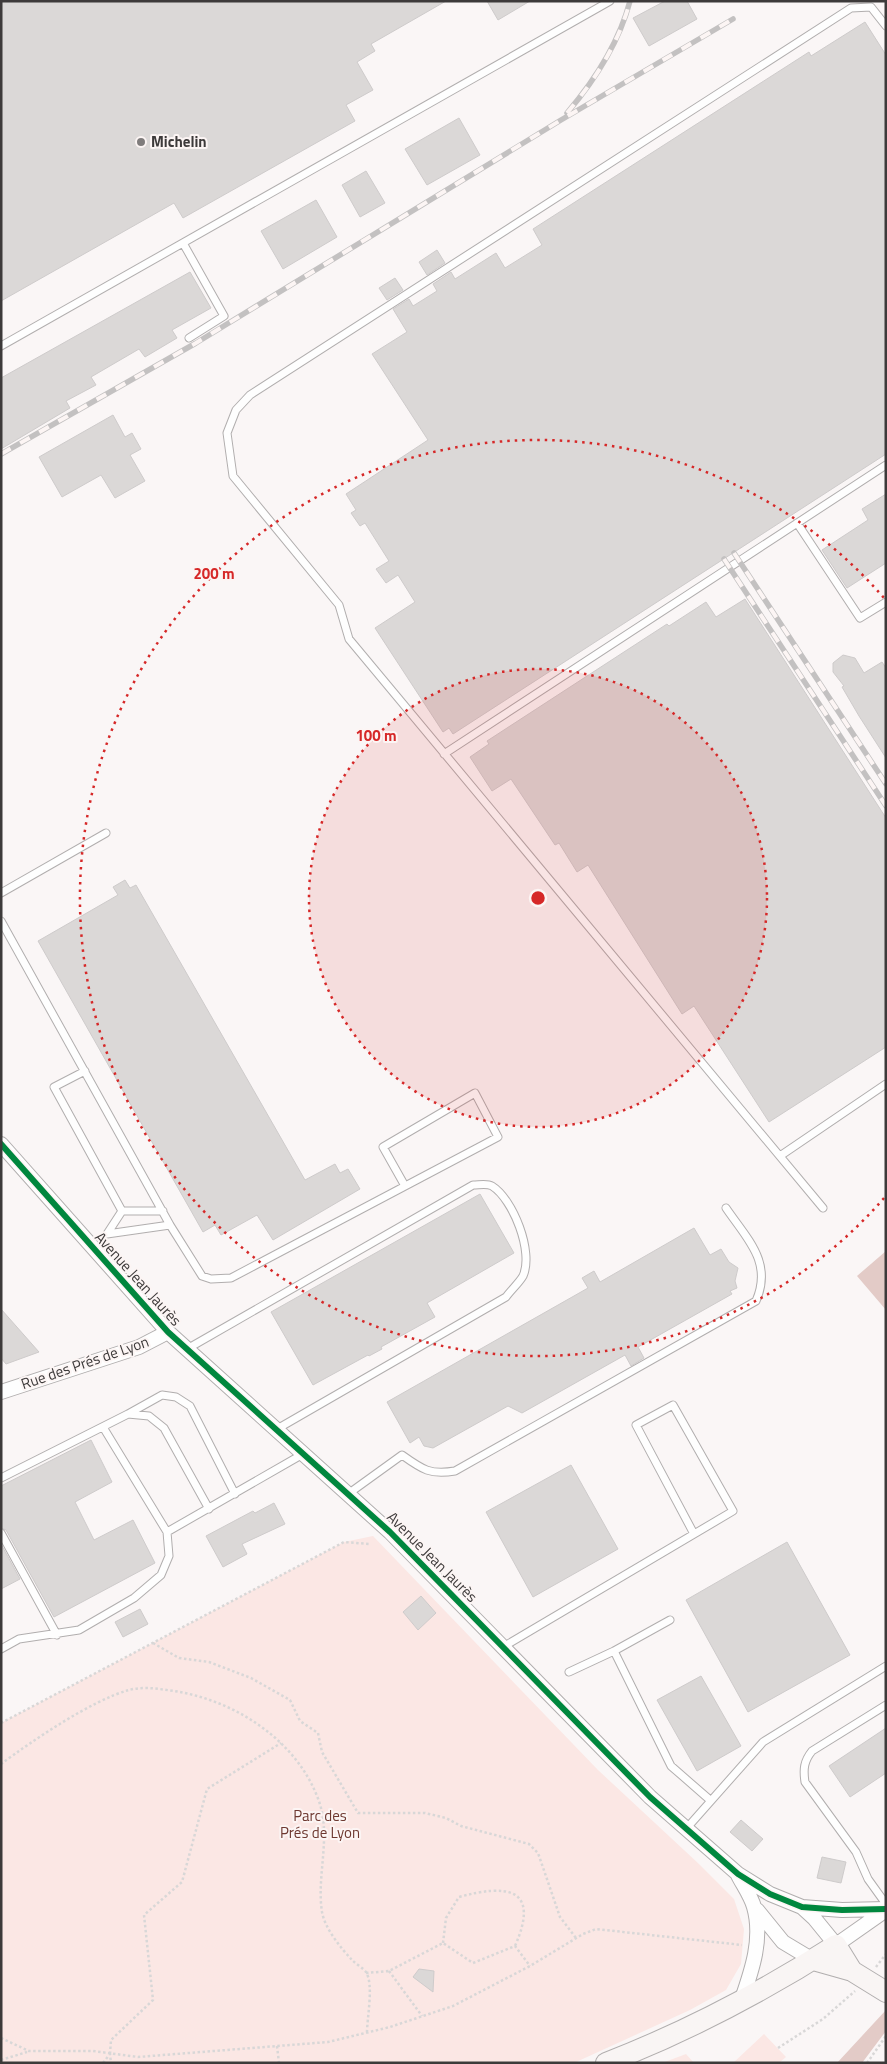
<svg xmlns="http://www.w3.org/2000/svg" width="887" height="2064" font-family="'Titillium Web',sans-serif">
<rect width="100%" height="100%" fill="#faf6f6"/>
<path fill="#fbe7e4" d="M373,1536L598,1770L699,1864L734,1899L744,1929L741,1964L726,1990L690,2010L574,2063H1V1723L344,1542Z
M764,2034L786,2057L779,2063H733Z
M686,2054L694,2063H662Z"/>
<path fill="#e3cbc7" d="M886,1251V1310L857,1276Z
M886,2010V2031L862,2063H837Z"/>
<path fill="#dbd8d7" stroke="#cecbcb" d="M1,1H446L371,44L375,51L357,62L373,90L346,105L355,121L183,218L174,203L1,301Z
M487,1H530L498,20Z
M665,1H687L697,19L649,46L633,18Z
M865,22L886,55V454L453,734L449,728L443,732L375,628L415,602L398,575L386,583L376,569L389,561L365,523L360,526L351,513L356,510L346,494L428,440L372,354L407,332L393,309L409,299L413,306L437,291L433,284L451,272L455,279L496,253L505,268L542,245L533,229L809,52L811,56Z
M459,118L480,155L427,185L405,149Z
M366,171L385,203L360,217L342,185Z
M316,200L337,237L283,269L261,231Z
M437,250L445,263L427,275L419,262Z
M190,272L211,308L172,330L177,338L145,357L139,349L91,377L96,385L66,401L70,408L1,449V378Z
M395,278L403,290L387,300L379,288Z
M113,415L125,437L132,433L141,449L130,455L145,481L115,498L101,475L62,497L39,457Z
M886,494V563L847,588L822,550L868,520L862,509Z
M745,599L886,818V1047L769,1122L694,1006L682,1014L588,865L577,872L559,843L555,845L511,779L492,791L470,757L489,744L487,741L667,624L669,626L706,602L716,617Z
M843,655L855,658L864,673L882,662L886,668V758L859,716L842,687L844,686L833,672V663Z
M125,880L130,888L136,885L305,1180L335,1164L340,1173L348,1169L360,1189L273,1240L257,1215L221,1235L215,1225L203,1232L38,941L118,895L113,887Z
M480,1194L514,1253L427,1303L435,1317L381,1347L382,1349L369,1356L368,1355L313,1385L271,1312Z
M694,1228L710,1255L721,1249L729,1262L738,1268L735,1281L737,1288L730,1291L732,1294L638,1347L644,1358L631,1366L625,1355L522,1413L508,1406L433,1448L424,1446L419,1437L410,1443L387,1402L588,1288L582,1278L594,1271L600,1282Z
M1,1309L39,1352L6,1364L1,1358Z
M91,1440L112,1482L75,1502L94,1540L133,1520L155,1563L54,1617L6,1530L1,1528V1486Z
M571,1465L618,1549L533,1597L486,1512Z
M274,1503L285,1524L242,1544L247,1554L223,1567L206,1536L253,1511L255,1513Z
M787,1542L850,1655L748,1712L686,1600Z
M1,1544L20,1579L1,1589Z
M421,1596L436,1613L418,1630L403,1612Z
M140,1609L148,1624L123,1637L115,1622Z
M701,1676L741,1746L697,1771L657,1700Z
M886,1728V1773L850,1797L829,1766Z
M741,1820L763,1839L752,1851L730,1832Z
M822,1857L846,1862L841,1883L817,1878Z
M419,1969L434,1971L433,1992L413,1977Z"/>
<g fill="none" stroke-linecap="round" stroke-linejoin="round">
<g stroke="#b1aeae" stroke-width="9">
<path id="lane" d="M183,243L224,316L189,338
M1,346L610,1
M797,523L860,618L886,602
M444,754L886,465
M1,893L106,833
M1,921L170,1225L202,1276L211,1279L231,1278L498,1137L475,1093L383,1147L405,1186
M85,1071L54,1087L122,1211H163
M780,1156L886,1084
M823,1208L349,639L339,605L233,476L227,433L236,410L250,395L851,8L871,7L886,26
M122,1211L107,1234L170,1225
M187,1349L473,1185C479,1185 487,1183 492,1186C513,1199 534,1252 523,1276C519,1283 511,1290 506,1297L277,1429
M128,1414L162,1395L176,1397L190,1406L235,1494
M103,1427L167,1532
M1,1478L128,1414L149,1416L164,1428L209,1509
M348,1494L402,1455C423,1470 430,1475 455,1471L756,1301C773,1262 747,1239 726,1208
M1,1533L57,1635
M670,1620L614,1651L671,1766L710,1800
M503,1647L733,1511L673,1405L636,1425L694,1534
M1,1649L19,1639L79,1630L134,1598L161,1575L169,1556L167,1532L303,1454
M569,1672L614,1651
M886,1705L812,1751C804,1761 803,1769 805,1782L856,1852L868,1879L886,1904
M686,1829L763,1742L886,1666"/>
</g>
<g stroke="#b1aeae" stroke-width="16">
<path id="street" d="M1,1144L168,1332L390,1532L650,1797L738,1874L770,1894L802,1907L842,1910L886,1909
M1,1392L139,1347L168,1332
M738,1875C743,1885 751,1896 754,1907C763,1938 752,1970 742,1999
M802,1907L814,1918L836,1945L886,1910
M757,1910L783,1942L813,1960"/>
</g>
<g stroke="#b1aeae" stroke-width="22">
<path id="secondary" d="M813,1960L852,1971L886,1992
M606,2063C686,2032 764,1991 836,1945L852,1971"/>
</g>
<path stroke="#d8d7d7" stroke-width="2.5" stroke-dasharray="2.5 2.5" stroke-linecap="butt" d="M153,1643L179,1658L209,1662L251,1678L290,1700L300,1721L318,1733L322,1752L358,1813H425L446,1818L461,1826L529,1844L538,1853L560,1917L576,1938
M1,1723L344,1542L369,1544
M1,1764C32,1741 92,1700 129,1690C144,1686 159,1689 174,1691C233,1700 294,1738 317,1796C333,1834 316,1874 322,1912C325,1929 341,1948 352,1960C356,1964 363,1968 366,1972C374,1985 367,2017 367,2033
M443,1943L446,1918L459,1897C506,1884 541,1887 515,1946
M876,1967L886,1954
M389,1971L422,2016
M366,1973L389,1971L443,1943L473,1963L515,1946L530,1966
M1,2038L29,2051H93L138,2057L328,2042L390,2027L453,2006L530,1966L583,1934L596,1929L742,1945
M277,2046L279,2063
M778,2048L823,2019L855,1991
M110,2054L111,2040L153,2000L144,1915L182,1882L207,1789L281,1743
M1,2060L27,2052
M103,2063L110,2054L111,2063
M867,2063L886,2036"/>
<use href="#lane" stroke="#fefefe" stroke-width="7"/>
<use href="#street" stroke="#fefefe" stroke-width="14"/>
<use href="#secondary" stroke="#f9f5f4" stroke-width="20"/>
<g stroke="#c3c1c1" stroke-width="5.5">
<path id="rail" d="M567,113C595,80 619,43 630,1
M1,454L196,343L561,120L733,19
M734,553L886,784
M724,559L886,806"/>
</g>
<use href="#rail" stroke="#fcf5f4" stroke-width="4" stroke-dasharray="11" stroke-linecap="butt"/>
<g stroke="#fcf5f4" stroke-width="9">
<path id="cycleway" d="M1,1144L168,1332L390,1532L650,1797L738,1874L770,1894L802,1907L842,1910L886,1909"/>
</g>
<use href="#cycleway" stroke="#00873e" stroke-width="6"/>
</g>
<circle cx="538" cy="898" r="229" fill="#d62828" fill-opacity=".12"/>
<g fill="none" stroke="#d62828" stroke-width="2.5" stroke-dasharray="2.5 5">
<circle cx="538" cy="898" r="229"/>
<path d="M884 1198A458 458 0 1 1 884 598"/>
</g>
<circle fill="#7f7c7c" stroke="#fcf5f4" stroke-width="2" cx="141" cy="142" r="5"/>
<g text-anchor="middle" stroke-width="4" stroke-linejoin="round" paint-order="stroke">
<g font-size="15" font-weight="bold" fill="#3d3a3a" stroke="#fcf5f4" text-anchor="start">
<text x="151" y="147">Michelin</text>
</g>
<g font-size="15" fill="#3d3a3a" stroke="#fcf5f4">
<text transform="translate(138 1279) rotate(48)" y="5">Avenue Jean Jaurès</text>
<text transform="translate(85 1363) rotate(-19)" y="5">Rue des Prés de Lyon</text>
<text transform="translate(432 1557) rotate(45)" y="5">Avenue Jean Jaurès</text>
</g>
<g font-size="15" fill="#6e3830" stroke="#fcf5f4">
<text x="320" y="1821">Parc des<tspan x="320" dy="17">Prés de Lyon</tspan></text>
</g>
</g>
<circle cx="538" cy="898" r="8" fill="#d62828" stroke="#fcf5f4" stroke-width="2.5"/>
<g font-size="15" text-anchor="middle" font-weight="bold" fill="#d62828" stroke="#fcf5f4" stroke-width="4" stroke-linejoin="round" paint-order="stroke">
<text x="214" y="579">200 m</text>
<text x="376" y="741">100 m</text>
</g>
<rect width="887" height="2064" fill="none" stroke="#3d3a3a" stroke-width="5"/>
</svg>
